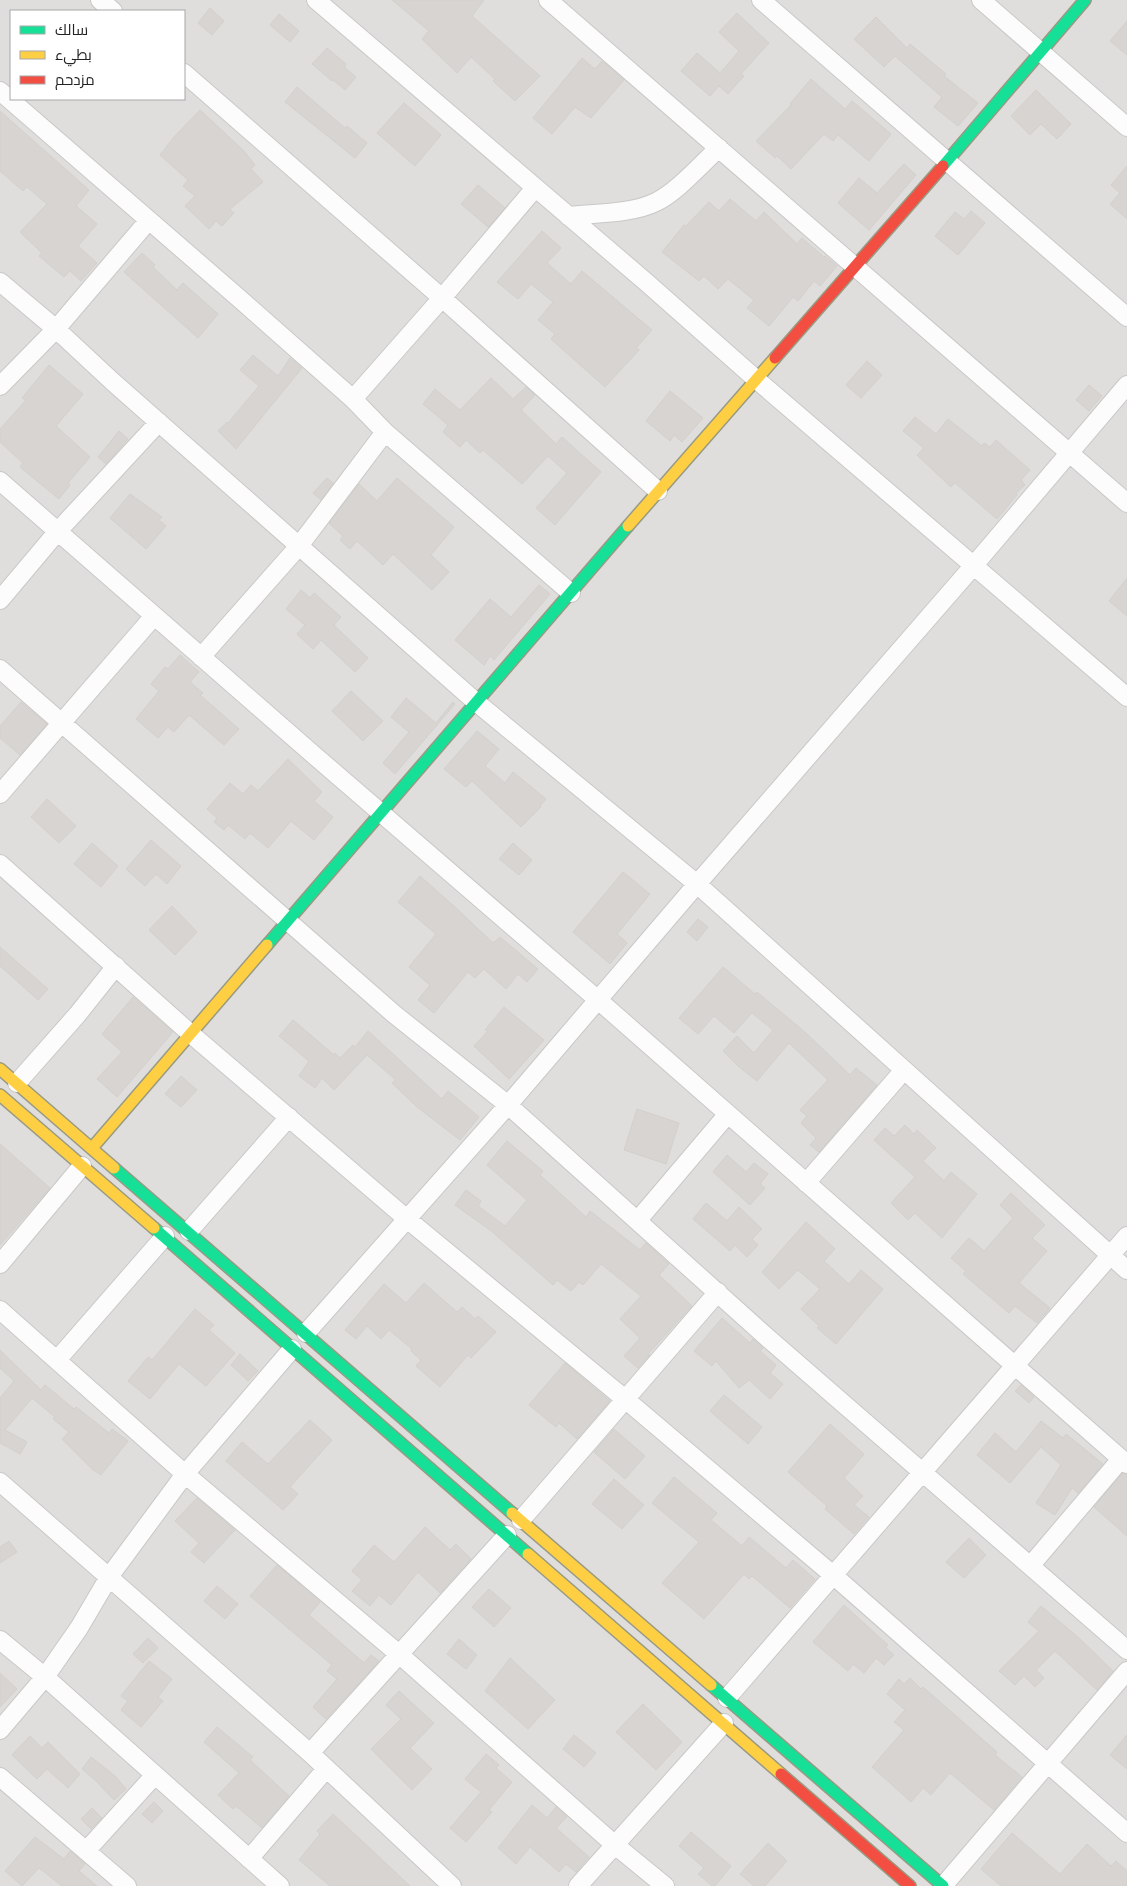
<svg xmlns="http://www.w3.org/2000/svg" width="1127" height="1886" font-family="Barlow,Cairo,sans-serif">
<rect width="100%" height="100%" fill="#f0eeeb"/>
<path fill="#dfdedc" fill-rule="evenodd" d="M0,0H1127V1886H0ZM11,11H184V99H11Z"/>
<path fill="#d7d4d2" stroke="#d3d0cc" d="M392,0H484L472,16L540,76L515,101L493,81L495,79L471,57L457,73L422,39L429,31Z
M210,8L224,21L212,35L198,23Z
M737,13L769,43L741,74L744,76L728,94L719,86L710,96L681,71L697,53L720,73L739,51L719,32Z
M279,14L299,31L290,42L270,25Z
M876,17L907,48L910,44L946,74L944,76L978,103L958,126L934,107L942,97L895,56L884,67L854,39Z
M1127,21V55L1110,41Z
M327,48L346,64L344,67L356,77L345,90L333,80L332,81L312,64Z
M582,58L595,69L602,61L624,80L591,118L575,107L552,134L533,118Z
M811,79L845,109L852,101L891,134L869,161L838,135L833,141L824,134L791,169L777,156L775,158L756,141L791,105L790,104Z
M297,87L345,128L347,126L367,143L355,158L285,102Z
M1036,90L1071,124L1057,139L1041,124L1030,135L1011,116Z
M404,103L441,135L415,166L377,133Z
M200,110L243,150L255,165L251,169L263,182L230,209L234,213L222,226L216,221L209,229L185,206L195,196L183,186L188,180L160,155L174,137Z
M0,111L89,190L76,206L97,224L78,246L97,263L81,281L70,271L64,277L39,256L42,253L20,232L47,204L27,187L23,191L0,171Z
M904,164L916,175L869,230L838,203L859,178L877,193Z
M1127,166V219L1110,204L1120,193L1111,185Z
M478,185L505,208L488,227L461,204Z
M730,199L756,221L764,212L797,244L802,238L824,257L825,256L837,266L820,286L814,281L798,301L793,297L769,326L747,308L754,300L728,279L718,289L704,276L699,281L662,252L684,225L686,226L709,202L719,211Z
M971,211L985,223L958,255L935,236L955,212L964,219Z
M542,231L561,248L547,263L571,284L582,271L652,330L636,348L639,350L605,387L551,339L555,334L538,320L553,302L531,284L518,299L497,282Z
M142,253L155,265L153,267L177,290L183,283L218,314L198,338L124,272Z
M253,355L278,376L290,358L302,368L236,449L218,431L227,422L228,423L259,386L240,370Z
M867,361L882,375L861,398L846,385Z
M49,365L83,394L56,426L90,457L68,483L70,485L59,499L20,467L23,463L0,442V429L26,400L22,398Z
M491,378L513,399L526,387L535,395L521,410L556,444L562,437L601,472L555,525L536,508L567,473L548,456L522,484L483,450L480,453L466,440L460,447L443,432L448,425L423,404L435,389L460,410Z
M1089,385L1102,396L1089,411L1076,400Z
M670,391L703,418L682,442L674,435L670,441L646,421Z
M915,417L936,434L948,419L982,446L984,443L990,447L996,440L1030,470L1021,480L1025,485L1016,493L1017,495L997,519L955,483L951,487L917,455L924,448L903,431Z
M119,431L128,439L106,464L98,457Z
M327,478L333,483L321,500L313,493Z
M397,478L454,527L431,555L449,572L432,590L393,554L383,565L357,541L350,549L340,540L343,536L329,523L359,484L377,501Z
M130,494L162,517L159,520L166,526L146,549L110,518Z
M1127,578V616L1109,601Z
M539,585L550,594L494,660L490,656L484,665L455,640L490,599L511,617Z
M301,590L310,598L314,593L341,617L334,625L368,658L355,672L321,640L313,649L297,634L305,625L286,609Z
M180,655L199,672L190,682L203,693L200,695L239,729L224,745L189,715L174,732L168,727L158,738L136,719L159,691L151,684L165,667L168,669Z
M351,691L383,721L363,741L332,711Z
M406,698L436,723L453,702L455,704L395,774L383,763L409,732L391,717Z
M21,702L47,724L20,755L0,738V726Z
M477,731L499,749L485,766L505,783L513,772L546,799L540,806L541,807L521,827L472,781L466,787L444,769Z
M288,759L322,792L314,801L333,817L314,840L291,821L268,848L250,833L245,839L228,825L224,830L214,822L217,818L207,809L230,783L243,794L251,785L258,791Z
M47,799L76,826L59,843L31,817Z
M151,840L181,866L167,884L156,874L145,886L126,869Z
M92,843L118,866L101,887L74,864Z
M513,843L532,860L519,875L499,859Z
M623,872L650,894L617,934L627,943L610,964L573,932Z
M420,876L455,907L493,943L500,937L538,969L527,982L518,974L506,989L484,969L475,978L468,972L434,1013L418,1000L430,985L409,967L436,934L398,902Z
M172,906L197,932L175,955L149,930Z
M698,919L708,927L697,941L687,932Z
M0,947L48,989L38,1000L0,966Z
M723,967L755,994L757,992L806,1033L850,1075L856,1068L877,1085L819,1152L810,1145L816,1138L801,1123L807,1116L800,1110L828,1080L789,1043L757,1081L738,1066L723,1051L737,1036L754,1053L773,1030L752,1013L734,1033L714,1016L698,1034L679,1018Z
M133,997L173,1032L117,1097L97,1079L122,1052L102,1034Z
M504,1007L544,1040L509,1079L474,1046L488,1031L485,1030Z
M293,1020L334,1055L335,1053L340,1058L353,1045L355,1047L368,1031L442,1099L448,1091L479,1117L460,1140L417,1107L392,1083L396,1080L367,1055L334,1090L322,1078L315,1088L299,1076L309,1061L279,1036Z
M181,1076L197,1090L181,1107L165,1094Z
M637,1109L679,1123L666,1164L624,1150Z
M905,1125L914,1134L917,1130L936,1148L923,1161L944,1181L951,1172L977,1194L942,1238L915,1213L908,1220L891,1203L915,1177L874,1140L885,1128L894,1136Z
M507,1141L543,1171L540,1175L586,1217L590,1211L640,1250L646,1243L669,1264L659,1275L692,1306L648,1354L650,1355L638,1368L624,1356L640,1338L620,1319L641,1296L601,1264L583,1285L579,1282L571,1291L557,1280L553,1285L490,1230L455,1205L466,1190L481,1201L478,1206L505,1226L527,1200L487,1165Z
M0,1144L50,1188L0,1245Z
M727,1155L746,1172L754,1163L768,1174L760,1184L765,1188L750,1205L713,1172Z
M1011,1193L1045,1225L1032,1238L1047,1251L1019,1283L1050,1308L1037,1323L1015,1306L1009,1313L963,1274L966,1271L951,1258L969,1238L984,1251L1013,1218L1000,1205Z
M706,1203L727,1221L739,1207L762,1229L752,1239L758,1245L747,1257L735,1245L730,1251L693,1219Z
M806,1222L835,1249L824,1261L849,1284L861,1270L883,1289L836,1344L817,1328L819,1326L801,1309L820,1289L798,1270L779,1289L762,1272Z
M424,1283L457,1312L462,1307L475,1319L478,1316L496,1332L471,1358L468,1355L440,1387L416,1366L421,1360L411,1351L412,1349L389,1330L381,1339L367,1326L356,1339L345,1330L384,1284L406,1303Z
M195,1309L214,1325L209,1330L235,1353L206,1386L179,1364L150,1399L128,1381L148,1357L152,1360Z
M722,1318L750,1343L753,1339L763,1348L760,1351L776,1365L770,1373L783,1384L770,1399L749,1380L739,1388L716,1361L712,1366L694,1351Z
M0,1350L41,1390L45,1385L74,1409L76,1407L109,1433L112,1429L128,1441L101,1475L92,1469L62,1439L69,1432L53,1419L55,1417L32,1398L5,1430L27,1442L20,1454L0,1443V1398L14,1381L0,1368Z
M240,1354L258,1371L248,1381L231,1365Z
M565,1363L610,1401L577,1439L559,1423L556,1427L529,1405Z
M1021,1385L1034,1397L1029,1403L1015,1391Z
M724,1395L762,1427L748,1444L710,1411Z
M310,1420L332,1440L290,1487L298,1494L283,1510L226,1461L242,1442L268,1464Z
M1041,1421L1063,1438L1066,1434L1103,1464L1078,1493L1072,1488L1055,1515L1036,1503L1061,1465L1041,1447L1010,1483L977,1455L995,1433L1016,1452Z
M830,1424L864,1454L844,1478L863,1496L854,1505L869,1517L854,1534L825,1509L827,1506L788,1472Z
M614,1429L645,1456L625,1479L594,1452Z
M1123,1473L1127,1474V1536L1094,1507Z
M674,1477L717,1513L711,1520L742,1546L749,1537L786,1568L793,1560L815,1579L790,1608L752,1576L749,1579L744,1574L704,1619L662,1583L699,1542L652,1503Z
M614,1479L644,1505L622,1529L592,1504Z
M197,1498L235,1530L204,1563L191,1552L199,1543L175,1521Z
M425,1527L450,1550L456,1544L471,1559L440,1593L418,1572L391,1605L379,1595L370,1606L352,1591L362,1580L352,1571L374,1545L394,1562Z
M969,1538L986,1555L964,1578L946,1562Z
M9,1541L17,1552L0,1563V1547Z
M277,1565L320,1602L309,1615L364,1663L371,1655L379,1661L326,1719L313,1707L337,1679L327,1671L332,1665L250,1596Z
M217,1586L238,1604L225,1619L204,1601Z
M489,1589L511,1608L494,1627L472,1607Z
M844,1605L888,1645L885,1647L894,1655L884,1665L876,1658L864,1673L853,1664L848,1671L813,1642Z
M1041,1606L1080,1639L1113,1671L1097,1690L1055,1651L1036,1670L1044,1678L1035,1687L1024,1676L1015,1685L999,1671L1039,1631L1028,1622Z
M148,1638L158,1648L143,1663L133,1654Z
M459,1639L477,1655L466,1669L447,1654Z
M510,1658L555,1700L528,1729L485,1691Z
M149,1661L172,1679L158,1697L163,1701L141,1727L121,1710L128,1701L121,1696Z
M0,1673L17,1689L0,1707Z
M910,1678L921,1689L923,1687L997,1752L995,1755L1022,1777L994,1810L950,1773L931,1795L923,1788L911,1802L872,1767L904,1730L894,1722L905,1710L887,1694L899,1679L904,1684Z
M399,1691L434,1723L410,1748L432,1769L412,1790L371,1749L401,1719L386,1705Z
M643,1704L682,1742L656,1770L616,1732Z
M217,1727L253,1757L250,1760L289,1796L262,1828L236,1806L233,1809L218,1795L239,1773L204,1742Z
M574,1735L596,1753L584,1767L563,1749Z
M1127,1735V1769L1110,1755Z
M30,1736L42,1748L48,1742L80,1774L68,1788L47,1769L37,1779L12,1755Z
M486,1754L499,1765L496,1768L512,1782L489,1810L492,1812L466,1842L450,1828L481,1792L465,1779Z
M91,1757L115,1776L126,1789L114,1800L96,1781L82,1769Z
M154,1802L163,1811L152,1823L142,1814Z
M532,1805L547,1818L556,1807L567,1817L556,1828L589,1857L576,1872L566,1864L559,1872L530,1847L516,1864L498,1848Z
M92,1808L102,1818L91,1829L81,1819Z
M333,1814L375,1853L410,1886H330L299,1860L320,1834L317,1831Z
M691,1832L731,1866L715,1886H712L698,1874L704,1868L679,1846Z
M1012,1833L1060,1874L1087,1844L1111,1866L1116,1861L1127,1871V1886H1001L981,1869Z
M35,1837L64,1859L70,1851L85,1864L79,1871L97,1886H62L39,1868L22,1886L5,1871Z
M768,1843L787,1861L765,1886H754L740,1874Z"/>
<g fill="none" stroke-linecap="round" stroke-linejoin="round">
<g stroke="#c9c8c7" stroke-width="20">
<path id="street" d="M100,0L113,11
M316,0L646,282L757,380L1127,697
M548,0L1127,503
M761,0L1127,317
M981,0L1127,127
M184,73L442,298L658,491
M0,91L241,300L353,399L385,432L571,593
M568,216C595,213 632,214 656,202C677,192 701,164 719,148
M0,282L56,329L113,382L476,702L697,884L1127,1270
M0,386L56,329L149,220
M353,399L442,298L535,188
M0,481L315,756L597,999L1127,1464
M0,600L58,531L159,422
M201,657L299,546L385,432
M0,669L394,1014L508,1105L769,1339L1127,1650
M0,794L154,616
M0,864L191,1034L407,1219L625,1399L833,1575L1127,1833
M17,1083L77,1015L116,966
M806,1183L904,1070
M638,1220L727,1115
M189,1231L289,1117
M0,1264L82,1166
M0,1310L185,1474L400,1655L615,1845L665,1886
M306,1333L508,1105L697,884L975,564L1127,385
M57,1360L165,1236
M0,1482L310,1753L452,1886
M521,1520L718,1292
M1031,1565L1121,1459
M0,1640L45,1677L280,1886
M727,1698C860,1543 993,1389 1127,1236
M0,1730L45,1677L79,1628L109,1577L185,1474L292,1349
M310,1753L507,1535
M0,1777L127,1886
M86,1851L154,1776
M249,1859L326,1769
M578,1886L724,1723
M943,1886L1127,1671"/>
</g>
<g stroke="#999a82" stroke-width="14">
<path id="fast" d="M943,166L1085,0
M267,945L628,526
M114,1168L512,1513
M154,1228L528,1554
M711,1685L943,1886"/>
</g>
<g stroke="#999a82" stroke-width="14">
<path id="slow" d="M628,526L775,358
M0,1069L114,1168
M0,1095L154,1228
M92,1148L267,945
M512,1513L711,1685
M528,1554L781,1774"/>
</g>
<g stroke="#999a82" stroke-width="14">
<path id="jam" d="M775,358L943,166
M781,1774L910,1886"/>
</g>
<use href="#street" stroke="#fdfcfc" stroke-width="18"/>
<use href="#fast" stroke="#16e098" stroke-width="11"/>
<use href="#slow" stroke="#ffcf43" stroke-width="11"/>
<use href="#jam" stroke="#f24e42" stroke-width="11"/>
</g>
<rect x="10" y="10" width="175" height="90" fill="#ffffff" stroke="#a7a7a7"/>
<rect x="20" y="26" width="25" height="8" fill="#16e098" stroke="#a7a7a7"/>
<text x="55" y="35" font-size="15" fill="#222222">سالك</text>
<rect x="20" y="51" width="25" height="8" fill="#ffcf43" stroke="#a7a7a7"/>
<text x="55" y="60" font-size="15" fill="#222222">بطيء</text>
<rect x="20" y="76" width="25" height="8" fill="#f24e42" stroke="#a7a7a7"/>
<text x="55" y="85" font-size="15" fill="#222222">مزدحم</text>
</svg>
